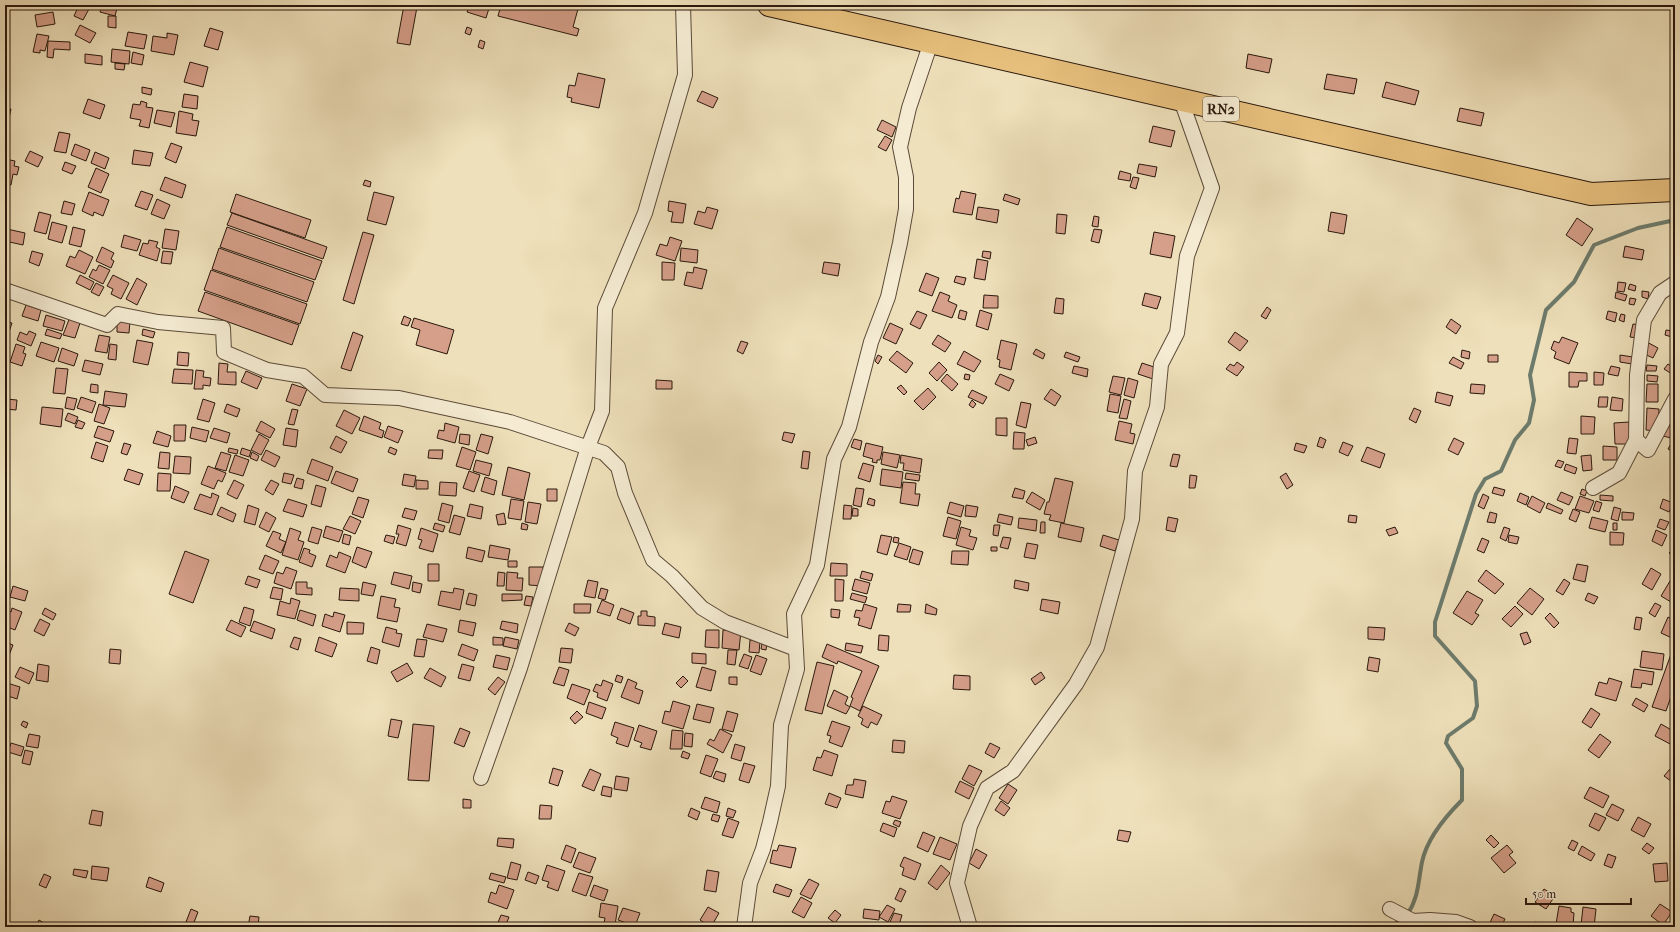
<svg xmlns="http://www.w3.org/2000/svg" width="1680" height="932" font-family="'IM FELL French Canon',serif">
<rect width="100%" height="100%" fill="#eee0ba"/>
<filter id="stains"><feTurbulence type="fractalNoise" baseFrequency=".005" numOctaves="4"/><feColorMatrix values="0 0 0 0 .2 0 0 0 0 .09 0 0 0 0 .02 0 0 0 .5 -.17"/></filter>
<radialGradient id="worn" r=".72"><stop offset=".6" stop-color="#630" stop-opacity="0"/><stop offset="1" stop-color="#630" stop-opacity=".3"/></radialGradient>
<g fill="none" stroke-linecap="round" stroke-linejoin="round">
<path stroke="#6d7b6c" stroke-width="4" d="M1407,915C1419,897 1418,882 1422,862C1427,838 1445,817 1462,800V769L1446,743L1448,736L1473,718L1477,706L1475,681L1435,636V622L1476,494L1485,479L1501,471L1515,440L1529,423L1534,400L1530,375L1546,310L1574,282L1594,245L1638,228L1675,220
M1391,927L1402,919"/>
</g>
<path fill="#d59f89" stroke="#2a180d" d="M9,5H23V8L9,6Z
M79,5L89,9L83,20L74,16Z
M102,5L117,8L115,16L100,12Z
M352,5H365L364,9Z
M404,5L417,7L410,45L397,43Z
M470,5H490L486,18L467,12Z
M501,5H563L578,9L573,27L579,29L577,36L498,16Z
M53,12L55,24L37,27L35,15Z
M108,16H116V28L108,27Z
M80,25L96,33L90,43L75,35Z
M467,27L472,29L470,35L465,33Z
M210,28L223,32L218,50L204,46Z
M128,32L147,35L144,49L125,46Z
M167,33L178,35L174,55L151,51L153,36L167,38Z
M37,34L49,36L45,51L40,50V53L33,52Z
M480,40L485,42L483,49L478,47Z
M48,41L70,42V50L54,49L53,58L47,57Z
M112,49L130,51L129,64L111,62Z
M133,52L144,55L142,65L131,63Z
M85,54L102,56V65L85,63Z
M1248,54L1272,59L1269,73L1246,68Z
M190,62L208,67L203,87L184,82Z
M115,63L125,64L124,70L115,69Z
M578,73L605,79L599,108L571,102L572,98L567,97L569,85L575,86Z
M1327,74L1357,79L1354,94L1324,89Z
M1386,82L1419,91L1415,105L1382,97Z
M142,87L152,89L151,95L142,93Z
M702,91L718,98L713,108L697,101Z
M184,94L198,96L197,109L182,107Z
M88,99L105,105L100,119L83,113Z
M141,101L147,103L146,107L153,108L149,128L139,126L141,120L130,118L133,104L140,105Z
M5,108L11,109L7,127L5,126Z
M1460,108L1484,113L1481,126L1457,121Z
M157,110L175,113L171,127L154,123Z
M179,111L193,114L192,120L199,121L196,136L176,133Z
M882,120L896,127L892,137L877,130Z
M1153,126L1175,131L1171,147L1149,142Z
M59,132L70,134L66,153L54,151Z
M885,136L892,140L886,151L878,147Z
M171,143L182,147L176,163L165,158Z
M75,144L90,150L86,161L71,155Z
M134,150L153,153L150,166L132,164Z
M30,151L43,157L38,167L25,161Z
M95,152L109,158L105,169L91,163Z
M5,159L15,161L14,166L19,167L17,175L13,174L11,185L5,184Z
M65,162L76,166L72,174L62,170Z
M1139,164L1157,167L1155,177L1137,173Z
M96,168L109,174L101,193L88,187Z
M1120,171L1131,174L1130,181L1118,179Z
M165,177L186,185L182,198L160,190Z
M1133,177L1139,178L1136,189L1130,187Z
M365,180L371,182L370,187L363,185Z
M141,191L153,195L147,210L135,206Z
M961,191L976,194L972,215L953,212L956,198L959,199Z
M89,192L109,200L103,216L94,212L93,216L82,211Z
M374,192L394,197L386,225L367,220Z
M236,194L311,220L305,238L230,212Z
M1005,194L1020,199L1018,205L1003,200Z
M157,199L170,205L164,219L151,214Z
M64,201L75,204L72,215L61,213Z
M669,201L686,204L683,223L671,222L673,212L668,211Z
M707,207L718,210L712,229L694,224L698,211L705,213Z
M978,207L999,210L997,223L976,219Z
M39,212L51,215L46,234L34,231Z
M1331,212L1347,215L1344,234L1328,231Z
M232,213L327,247L323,259L227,225Z
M1057,214L1067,215L1065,234L1056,233Z
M1094,216L1099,217L1098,227L1092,226Z
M1577,218L1593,229L1582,246L1566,235Z
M52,222L67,226L62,243L48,239Z
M73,227L85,230L81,247L69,244Z
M227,227L322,261L315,280L220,247Z
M7,229L25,233L23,245L5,241Z
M165,229L179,231L176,250L162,248Z
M1094,229L1102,230L1099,243L1091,241Z
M363,232L374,235L354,304L343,300Z
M1154,232L1175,236L1171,258L1150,254Z
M124,235L141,240L137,251L121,247Z
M670,237L682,241L675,261L656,255L660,244L667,246Z
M149,240L158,242L156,247L160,249L157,261L139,255L143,243L148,244Z
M1625,246L1644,250L1642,260L1623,257Z
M102,247L114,253L111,259L114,261L111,268L96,261Z
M219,248L314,282L307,302L212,269Z
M681,248L698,250L697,263L680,261Z
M79,250L93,257L85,274L66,266L70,256L75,258Z
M32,251L43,254L39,266L29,262Z
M163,251L173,252L171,264L161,263Z
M983,251L991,252L990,259L982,257Z
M977,259L988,261L985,280L974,278Z
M662,262L675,263L674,280H662Z
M824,262L840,264L838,276L822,273Z
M99,265L110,270L103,284L89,277L93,269L96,271Z
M694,267L707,270L702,289L684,285L687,272L693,273Z
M211,270L307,304L300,324L204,290Z
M926,273L939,278L932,296L919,291Z
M80,275L94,282L90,290L76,283Z
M113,275L129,283L121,299L111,294L113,289L107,286Z
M956,276L966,278L964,285L954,282Z
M137,278L147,284L137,305L126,299Z
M1618,282L1626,283L1624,292L1617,291Z
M96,283L104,287L99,296L91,292Z
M1630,284L1636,286L1635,291L1628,289Z
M1642,291L1649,292L1648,299L1642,297Z
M205,292L299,325L292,345L198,311Z
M940,292L950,296L948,301L957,305L952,318L932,311Z
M1616,292L1627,295L1625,301L1615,298Z
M1145,293L1161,297L1157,309L1142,305Z
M984,295L998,296V308H983Z
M1056,298L1064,299L1063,314L1054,313Z
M1630,298L1636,299L1634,305L1629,304Z
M26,305L41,310L38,321L22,316Z
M1267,307L1271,310L1266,319L1261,316Z
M960,310L967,312L965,320L958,318Z
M980,310L992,314L988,330L976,326Z
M917,311L927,315L920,329L910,324Z
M1608,311L1617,313L1615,322L1606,319Z
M1621,314L1625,315L1624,322L1619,320Z
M46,315L65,321L62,331L43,326Z
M404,316L411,319L408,326L401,324Z
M70,317L81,320L75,338L63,335Z
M414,318L454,330L447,354L416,345L420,330L411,327Z
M1451,319L1461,326L1456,334L1446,327Z
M5,321L12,323L8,335L5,334Z
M117,321H130L129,333L117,332Z
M890,323L903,329L896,344L883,338Z
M1633,324L1641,325L1638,338L1630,337Z
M47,329L62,334L60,339L45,335Z
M143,329L155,332L153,338L142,335Z
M1666,330L1673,331L1672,337L1665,335Z
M29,331L36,334L31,346L17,340L20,332L27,335Z
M353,332L363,336L351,371L341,368Z
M1235,332L1248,341L1240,351L1228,342Z
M99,335L110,337L107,353L95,351Z
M938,335L951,343L945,352L932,344Z
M1562,337L1578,343L1569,364L1554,358L1556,352L1551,349L1554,341L1559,343Z
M137,340L153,343L148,365L133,362Z
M1001,340L1017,344L1011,370L999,367L1000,360L997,359Z
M741,341L748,343L743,354L737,351Z
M1645,341L1658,348L1653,358L1640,352Z
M41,342L59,348L54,362L36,356Z
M16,344L25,347L23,353L26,354L22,366L10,362Z
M110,344L117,345L116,360L108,359Z
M62,348L78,354L74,366L58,361Z
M1036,349L1045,354L1043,359L1033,354Z
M1462,350L1470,352L1469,359L1461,357Z
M897,351L913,363L906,373L889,360Z
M964,351L981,361L974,372L957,364Z
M178,352L189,353L188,366L177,365Z
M1066,352L1080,357L1078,362L1064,357Z
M878,355L882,357L878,364L875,361Z
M1488,355H1498V362H1488Z
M1620,355L1633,357L1632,364L1620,362Z
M1453,357L1464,363L1461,369L1449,363Z
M85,360L103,364L100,375L82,371Z
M939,362L947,370L937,381L929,373Z
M1237,362L1244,367L1237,376L1226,369L1230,364L1234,366Z
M219,363L228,364L227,372H236V385L218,384Z
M1142,363L1157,368L1153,379L1138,374Z
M1668,364L1675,369L1672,374L1664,369Z
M1647,365L1657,366L1656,371H1646Z
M1074,366L1088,369L1087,377L1072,373Z
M1611,366L1620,368L1618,376L1608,374Z
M56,368L68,369L65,394L53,393Z
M174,369L193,370L192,384L172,383Z
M196,370L204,371L203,377L211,378L210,386L203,385V389H194Z
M246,371L262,378L257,389L241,382Z
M1569,372L1587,373V381H1579L1578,387H1569Z
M1594,372L1604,373L1603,385H1594Z
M947,374L958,384L952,391L941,381Z
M965,374L970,375L969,380L964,379Z
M1000,374L1014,380L1009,391L995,384Z
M1647,375L1658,376L1657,382L1647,381Z
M1113,376L1125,378L1121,395L1109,392Z
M1128,378L1138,381L1134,398L1124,395Z
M656,380L672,381V389H656Z
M91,384L98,385V393L90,392Z
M292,384L307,389L300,406L286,401Z
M1471,384L1485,385L1484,394L1470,393Z
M1647,384H1658V402H1646Z
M901,385L907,392L904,395L897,388Z
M928,388L936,397L923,410L914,401Z
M1051,389L1061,396L1055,406L1044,399Z
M972,390L987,397L983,404L968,397Z
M105,391L127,394L125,407L103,405Z
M1437,392L1453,396L1450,406L1435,402Z
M1110,394L1121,396L1118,413L1107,411Z
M67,397L77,399L74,410L65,408Z
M81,397L96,402L92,413L77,408Z
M1599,397H1608L1607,407H1598Z
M1612,397L1623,399L1622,411L1610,410Z
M6,399L17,400L16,410L5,409Z
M203,399L215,403L209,422L197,419Z
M1124,399L1131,401L1127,419L1119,418Z
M972,400L976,404L973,408L969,405Z
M1021,402L1031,404L1026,428L1016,425Z
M99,404L110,408L104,424L94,421Z
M227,404L240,409L237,417L224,412Z
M42,407L63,409L61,427L40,424Z
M1414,408L1421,411L1416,423L1409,419Z
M1647,408L1659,409L1658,431L1646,430Z
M292,409L298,410L294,425L288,424Z
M344,410L360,418L352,434L336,426Z
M68,413L78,417L75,424L65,420Z
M364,416L381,423L379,429L384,431L382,438L359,430Z
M1581,416L1595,417L1594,434H1581Z
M996,418H1007V436L996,435Z
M78,420L85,423L82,429L75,427Z
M261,421L275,429L270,438L256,431Z
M1119,421L1132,424L1130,433L1135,434L1133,444L1115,440Z
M1629,422L1630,444H1615L1614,423Z
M445,423L459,427L455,443L437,438L439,430L444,431Z
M1665,424L1674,426L1671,438L1663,436Z
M174,425H186L185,441H174Z
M98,426L114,431L110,442L94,437Z
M388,426L403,431L398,443L384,437Z
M192,427L209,431L206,442L190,438Z
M214,428L230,433L227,443L210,438Z
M286,428L298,430L296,447L283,445Z
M157,431L171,436L168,447L153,443Z
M784,432L795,434L792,443L782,440Z
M1014,432L1025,433L1024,449H1013Z
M259,434L269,440L261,455L251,450Z
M460,434L470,435L469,445L459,443Z
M481,434L493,437L488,454L476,450Z
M336,436L347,442L341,453L330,448Z
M1035,437L1037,443L1028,446L1026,440Z
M1320,437L1326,440L1323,448L1317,446Z
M1454,438L1464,443L1458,455L1448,450Z
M1569,438L1578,439L1576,454L1567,453Z
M854,439L862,441L860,450L851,447Z
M1673,440L1675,441V453L1668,449Z
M96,442L108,446L103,462L91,458Z
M1343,442L1353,446L1348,456L1339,452Z
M124,443L131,445L127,455L121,453Z
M866,443L883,447L880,460H877V463L872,462L873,459L863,456Z
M1296,443L1307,446L1304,453L1294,450Z
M1603,446L1617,447V460H1603Z
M390,447L397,450L395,455L388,452Z
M462,447L476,452L470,470L456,466Z
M1367,447L1385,454L1380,468L1361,461Z
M229,448L238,450L237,454L228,452Z
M242,448L251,451L249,457L240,454Z
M266,450L280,457L275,467L261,460Z
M429,450H443L442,459L428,458Z
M803,451L810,452L808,469L801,468Z
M160,452L170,453L169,469L158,468Z
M221,452L231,455L226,471L215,468Z
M252,452L259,456L257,461L250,458Z
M883,452L900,455L897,468L881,464Z
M1173,454L1180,455L1177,467L1170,466Z
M235,455L249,460L243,476L229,472Z
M901,455L922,459L920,473L903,470L904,463H900Z
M1591,455L1592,470L1583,471L1581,456Z
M175,456L191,457L190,474L173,473Z
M312,459L333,467L328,481L307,473Z
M476,460L492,464L489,476L473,471Z
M1558,460L1564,462L1561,468L1555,466Z
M863,463L874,466L870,482L858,478Z
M1566,464L1577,468L1575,474L1564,470Z
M208,466L226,473L222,482L218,480L214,489L201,484Z
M508,467L530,473L524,500L502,495Z
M128,469L143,474L139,485L124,480Z
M882,469L903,472L901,488L880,485Z
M336,471L358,479L353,492L331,483Z
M469,471L480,475L474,492L463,488Z
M158,473L171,474L170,491H157Z
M284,473L294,475L291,484L282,482Z
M906,473L920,475L919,481L905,479Z
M1286,473L1293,485L1287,489L1280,477Z
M404,474L416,476L414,487L402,485Z
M1190,475L1197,476L1195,488H1189Z
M485,477L497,481L494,495L481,491Z
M297,478L304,480L302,489L294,487Z
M1055,478L1073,482L1064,523L1049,520L1051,515L1044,514L1047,502H1049Z
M234,480L244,485L237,499L227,494Z
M271,480L279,484L273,495L265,490Z
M416,480L428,481V489H416Z
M440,482L457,483L456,496L439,495Z
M903,482L916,483L915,494H920L918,506L900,503Z
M316,485L326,488L321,507L311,504Z
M175,486L189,492L184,503L171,498Z
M1494,487L1505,490L1503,496L1492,493Z
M856,488L864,489L861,507L853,505Z
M1015,488L1025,491L1023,499L1012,497Z
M547,489H557V501H547Z
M1582,489L1587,491L1585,496L1580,494Z
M1032,492L1045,500L1040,510L1026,502Z
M1561,492L1573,497L1569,505L1557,500Z
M212,493L219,496L212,515L194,509L200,494L211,498Z
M1520,493L1529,497L1526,505L1517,501Z
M1483,494L1489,497L1484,509L1478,506Z
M1600,495L1613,496V501L1600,500Z
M1532,496L1545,503L1540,513L1527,506Z
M1580,496L1594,501L1589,513L1575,509Z
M358,497L369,500L363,518L352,514Z
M869,498L875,500L874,506L867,504Z
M288,499L307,505L303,517L283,511Z
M511,499L524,501L521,520L508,518Z
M1663,499L1673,503L1669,512L1660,508Z
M1596,501L1602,503L1599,512L1593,510Z
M528,502L541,504L537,524L525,522Z
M950,502L964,506L961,517L947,513Z
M442,503L453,506L449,523L438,520Z
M1548,503L1563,510L1561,514L1546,508Z
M470,504L483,507L481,519L467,516Z
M248,505L259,509L255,525L244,522Z
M844,505L852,506L851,519H843Z
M966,505L978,507L976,517L965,516Z
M221,507L236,514L233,522L217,515Z
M1614,507L1621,509L1618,521L1611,519Z
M405,508L417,511L414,520L402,517Z
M853,508L858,509V516H852Z
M1573,509L1580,512L1576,522L1569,519Z
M266,512L276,518L269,532L259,527Z
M1490,512L1497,514L1495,523L1487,522Z
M1622,512L1634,513L1633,520H1622Z
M504,513L506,524L498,525L496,515Z
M999,514L1013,517L1011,525L997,522Z
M454,515L465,518L460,535L449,532Z
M1349,515L1357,516L1356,523L1348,522Z
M350,516L361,521L355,534L343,529Z
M948,517L961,521L956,539L943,536Z
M1168,517L1178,519L1175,532L1166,530Z
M1592,517L1608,521L1605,532L1589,528Z
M1019,518L1037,520L1036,531L1018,528Z
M1660,519L1669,522L1665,530L1657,527Z
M1041,522H1045V533H1040Z
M435,523L445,526L443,532L433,529Z
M522,523L528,525L527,530L521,529Z
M1061,523L1084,528L1081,542L1058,537Z
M1613,523H1617V530H1613Z
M398,525L411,529L406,546L396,543L399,534H396Z
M994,525H1000L998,536L993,535Z
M326,526L343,531L339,542L323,537Z
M312,527L322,530L318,544L308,541Z
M961,527L971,530L969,536L977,538L973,550L956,545Z
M1395,527L1398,533L1389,536L1386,530Z
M1504,527L1510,529L1506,541L1500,538Z
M290,528L301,532L298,540L304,542L298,560L282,555Z
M421,528L438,534L433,552L419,548L422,540L418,539Z
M1656,530L1667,535L1662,546L1652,541Z
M273,531L281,534L279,539L286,542L281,553L266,546Z
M1610,532L1624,533L1623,545H1610Z
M344,534L351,536L349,545L342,543Z
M386,535L395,537L393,544L384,541Z
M881,535L892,537L887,555L877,552Z
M1103,535L1119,540L1115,551L1100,546Z
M1509,535L1519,537L1517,544L1508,542Z
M894,537L899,538L898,543L893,542Z
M1003,537L1011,538L1008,549L1000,547Z
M1482,538L1489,541L1484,553L1477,550Z
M899,543L911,547L907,560L894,556Z
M1027,543L1038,545L1035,559L1024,557Z
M490,545L510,549L508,560L488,557Z
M357,547L372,552L366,568L352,562Z
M468,547L485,551L482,562L466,558Z
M991,547H997V551H991Z
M304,548L310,550L309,553L316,556L312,567L299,562Z
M1674,548H1675V558L1669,553Z
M913,549L923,552L919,565L909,562Z
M185,551L209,560L193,603L169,594Z
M952,551H969L968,565L951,564Z
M339,552L351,557L345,573L326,566L330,555L337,558Z
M265,555L279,561L273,574L259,569Z
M508,561H517V567H508Z
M831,563L847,564V576H830Z
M428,564H439V581H428Z
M1577,564L1588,566L1585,582L1573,579Z
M286,567L297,571L291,589L274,583L277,572L283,574Z
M529,567H543V586L529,585Z
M1651,568L1661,574L1652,590L1642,584Z
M1486,570L1504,584L1495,594L1478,581Z
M862,571L873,574L871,581L860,578Z
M394,572L412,576L409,589L391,584Z
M498,572L505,573L504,586H497Z
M507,572L518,573L517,578H523L522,591L506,590Z
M248,576L260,580L257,588L245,584Z
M835,579L844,580L843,601H835Z
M855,579L870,583L867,594L852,590Z
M1564,579L1570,583L1563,595L1556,591Z
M588,580L598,582L595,598L584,596Z
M1015,580L1029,583L1028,591L1014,588Z
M1670,581L1675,584V595L1671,602L1661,596Z
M296,582H307V588H312V595L296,594Z
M363,582L376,585L373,596L361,594Z
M413,582L422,584L420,593L412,591Z
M13,586L28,591L25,601L10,597Z
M273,587L283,589L281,600L270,598Z
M340,588L359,589V601L339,600Z
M454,588L464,590L460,610L438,605L441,591L453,593Z
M601,588L608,590L605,600L598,598Z
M1530,588L1544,599L1532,615L1517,603Z
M1467,591L1483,600L1475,613L1479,615L1472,625L1453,613Z
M469,593L477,595L475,606L466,604Z
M852,593L867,597L865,603L850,599Z
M1588,593L1598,597L1594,604L1585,600Z
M502,594H522V600L502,601Z
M381,596L396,599L394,607L400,608L397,622L377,618Z
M526,596L533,597L531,606L524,605Z
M291,598L300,601L295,619L277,615L280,601L290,604Z
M1042,599L1060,602L1058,614L1040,610Z
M602,600L614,605L610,616L597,612Z
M1655,603L1661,606L1655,617L1649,613Z
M574,604H591L590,613H574Z
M864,604L877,608L871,629L858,625L860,618L854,617L856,610L862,611Z
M898,604L911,605L910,612H897Z
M926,604L937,609L936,615L925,613Z
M1515,606L1523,614L1511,627L1502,619Z
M244,607L254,610L250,626L239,622Z
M12,608L22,612L15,630L5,626V610L11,612Z
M45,608L56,614L53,620L42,614Z
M621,608L634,613L630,624L617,619Z
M831,609L840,610L839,618L831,617Z
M300,610L316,615L313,626L297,620Z
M641,611H647V616L655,617V626L638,625V616H641Z
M334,612L345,615L340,632L322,626L325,614L333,617Z
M1550,613L1559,623L1554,628L1545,618Z
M1636,617L1642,618L1640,630L1634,629Z
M1668,617L1675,621V632L1672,638L1661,633Z
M40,619L50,624L44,636L34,631Z
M231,620L246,627L241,637L226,630Z
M460,620L476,623L473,636L458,632Z
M254,621L275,629L272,639L250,631Z
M502,621L518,624L517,633L500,629Z
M347,622L364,623L363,634H347Z
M569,623L579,628L575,636L565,631Z
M665,623L681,627L679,638L662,634Z
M427,624L447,629L443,642L423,637Z
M386,627L397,630L396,633L402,634L399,647L382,642Z
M1368,627L1385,628L1384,640L1368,639Z
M706,630H719V648L705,647Z
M723,630L741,631L739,650L722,648Z
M1527,632L1531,642L1524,645L1520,634Z
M879,635L889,636L888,651L878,650Z
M294,637L301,639L298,650L290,647Z
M319,637L337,644L332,657L315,651Z
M493,637L503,638V645H493Z
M505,637L519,640L517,649L503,646Z
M417,639L427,640L424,657L414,656Z
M750,640L760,641L759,653L749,652Z
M5,642L13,645L6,663H5Z
M762,643H767L766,650L761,649Z
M846,643L863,646L861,653L845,650Z
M1675,643V685L1666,711L1652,707Z
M462,644L478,650L474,661L458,655Z
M827,644L879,666L860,711L850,706L853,698L851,697L862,671L838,661L837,664L822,657Z
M371,647L380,650L377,664L367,661Z
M561,648L573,649L571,663L559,662Z
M110,649L121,650L120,664L109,663Z
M728,650H737L735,665L727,664Z
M1642,651L1664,654L1662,670L1640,667Z
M692,653L706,654V664L692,663Z
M744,654L752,657L748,669L739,666Z
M496,655L510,658L507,670L493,667Z
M756,655L767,659L761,675L750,671Z
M1369,657L1380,659L1378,672L1367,670Z
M817,662L834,666L822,714L805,710Z
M407,663L413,673L397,682L391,672Z
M38,664L49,666L48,682L36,680Z
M462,664L474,667L470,681L458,678Z
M20,667L34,673L29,684L15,677Z
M559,667L569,670L564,686L553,683Z
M702,667L716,671L711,691L696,687Z
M430,668L446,677L441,687L424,678Z
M1634,669L1654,672L1652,685L1642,683L1641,688L1631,687Z
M1041,672L1045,678L1035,685L1031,679Z
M617,675L623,677L621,683L615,681Z
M954,675L970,676V690L953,689Z
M683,676L688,681L681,688L676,683Z
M498,677L505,682L495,695L488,689Z
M729,677H737V685L729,684Z
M1609,678L1622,682L1616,701L1595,695L1599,682L1607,684Z
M628,679L637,683L635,688L643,691L639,704L621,697Z
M603,680L613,684L607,701L597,697L598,693L593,691L596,684L601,686Z
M7,683L20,687L17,699L5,695Z
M572,684L590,690L584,705L567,698Z
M834,690L848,697L845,704L850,707L846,714L827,706Z
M1636,698L1648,705L1644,712L1632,705Z
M673,701L690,706L683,729L662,723L665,711L670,712Z
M589,702L606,708L602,719L586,713Z
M697,704L714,708L710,723L693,719Z
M863,706L882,715L877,725L871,722L868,728L861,724L863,719L858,716Z
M1591,708L1600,714L1591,728L1582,722Z
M577,711L583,717L575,724L570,718Z
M727,711L738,714L733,732L722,729Z
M391,719L402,721L398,738L388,736Z
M23,721L28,723L26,728L21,725Z
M832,721L850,727L842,747L829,742L831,736L827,735Z
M615,722L634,728L628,747L616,743L618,738L611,735Z
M413,724L434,726L429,781L408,780Z
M1661,724L1675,732V739L1672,745L1655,736Z
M639,725L657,731L651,750L640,747L642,743L634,740Z
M460,728L470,732L464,747L454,743Z
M720,729L732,735L723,753L707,744L710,739L714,741Z
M672,730L683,731L682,749H670Z
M685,733L693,734L692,747L684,746Z
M29,734L40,736L38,748L26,746Z
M1600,734L1611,742L1599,758L1588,750Z
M893,740L905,741L904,753L892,752Z
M11,743L24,747L21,756L8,752Z
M990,743L1000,748L994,758L985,753Z
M735,744L745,747L741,761L731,758Z
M25,750L33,752L30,765L22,763Z
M824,750L838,755L832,776L813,770L817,757L821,758Z
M683,751L690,754L688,759L681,757Z
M706,755L718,759L711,777L700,773Z
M744,763L755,766L749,783L739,780Z
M969,765L982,771L974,786L962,779Z
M553,768L563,771L558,786L549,783Z
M590,769L601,774L594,791L582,786Z
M1670,769L1675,773V784L1664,776Z
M716,771L726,774L724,782L713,778Z
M616,776L629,778L627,791L614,789Z
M854,779L866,781L863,798L845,794L847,785H853Z
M960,781L974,788L969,799L955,792Z
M1008,784L1017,790L1008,804L999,798Z
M603,786L612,788L611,797L601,795Z
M1590,787L1609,796L1603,808L1584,798Z
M829,793L841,798L837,808L825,804Z
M892,796L907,801L900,819L882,813L886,801L890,802Z
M705,797L720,802L717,813L701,808Z
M463,799L471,800V808H463Z
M1001,801L1010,808L1004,816L995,810Z
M1612,804L1624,810L1618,821L1606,815Z
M540,805L552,806L551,819H539Z
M691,808L700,812L697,820L688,816Z
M728,808L736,811L733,818L726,816Z
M92,810L103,812L101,826L89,824Z
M1595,813L1606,818L1599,831L1589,826Z
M713,814L720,816L718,822L711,820Z
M1638,817L1651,824L1644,837L1631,830Z
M728,818L739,822L733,838L722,835Z
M895,820L901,822L899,827L893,824Z
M883,823L897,828L894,837L880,831Z
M1119,830L1131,832L1128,842L1117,840Z
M923,832L935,837L928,852L917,847Z
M1491,835L1499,843L1494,848L1486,840Z
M940,837L957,844L950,860L933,854Z
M498,838L514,839L513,848L497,846Z
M1572,840L1578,843L1574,851L1568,848Z
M1647,843L1654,848L1649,854L1642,849Z
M566,845L576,849L571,863L561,859Z
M779,845L796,848L791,868L770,863L773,850L777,851Z
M1507,845L1513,852L1509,855L1516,863L1504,873L1491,858Z
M1582,846L1595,854L1591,861L1578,854Z
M976,849L987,855L979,869L969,863Z
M579,852L596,858L590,873L573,867Z
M1608,854L1616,857L1612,868L1604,865Z
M904,857L921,864L915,880L902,875L904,868L900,866Z
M511,862L521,865L517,880L507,878Z
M1667,863L1668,881L1655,882L1653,864Z
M547,865L565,871L558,891L547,887L549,882L542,880Z
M941,865L950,873L937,890L928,883Z
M92,866L109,868L107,881L91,879Z
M74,869L88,871L86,878L73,875Z
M707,870L719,872L716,892L704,890Z
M528,872L539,876L536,884L525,880Z
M491,873L506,877L504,883L489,879Z
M579,873L593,877L586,896L572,891Z
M44,874L51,877L46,888L39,885Z
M149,877L164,883L161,892L146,887Z
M809,879L819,884L811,899L800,894Z
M776,884L792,890L789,897L773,892Z
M499,885L514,890L507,909L488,902L491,892L496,894Z
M594,885L608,890L604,901L590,896Z
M900,888L906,891L901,902L895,899Z
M1544,889L1555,896L1546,909L1535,902Z
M801,897L812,903L804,918L792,912Z
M601,903L618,906L615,925L604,923L605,918L599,917Z
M1660,904L1672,912L1663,925L1651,916Z
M887,905L895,909L888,922L879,917Z
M1559,906L1571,908V912L1574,913L1573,926L1556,924Z
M708,907L719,913L711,927L700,920Z
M1583,907L1596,909L1594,927L1581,925Z
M623,908L640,913L635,926L618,920Z
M191,909L198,912L193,925L186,922Z
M864,909L880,911L879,920L863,918Z
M835,910L841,915L835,923L828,918Z
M894,913L902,915L899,925L890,922Z
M1494,914L1505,919L1501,927H1488Z
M501,915L509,917L505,927L497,925Z
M250,916L259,917L258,926L267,927H248Z
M39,920L51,927H35Z
M1535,922L1542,925L1541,927H1533Z"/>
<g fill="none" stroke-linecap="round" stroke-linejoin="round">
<g stroke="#5b4a38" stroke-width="16">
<path id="street" d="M5,290L107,325L118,314L158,322L223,328L224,352L267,370L303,376L325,395L399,398L510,422L604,453L618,467L625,493L653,560L672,576L702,608L725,622L796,649
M1636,440L1648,450L1675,399
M1593,488L1619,473L1636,440L1637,375L1644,320L1660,293L1675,283
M481,778L520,668L588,447L602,411L605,308L645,213L685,75L683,5
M1390,909L1413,921L1430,920L1456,922L1470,927
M744,927L750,883L763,849L770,822L778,786L781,725L797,669L794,614L817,565L834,459L849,427L871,342L888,297L900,243L906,209V177L900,147L909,108L931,42
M970,927L957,883L970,826L987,788L1013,771L1076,684L1097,647L1132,519L1135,471L1157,407L1161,364L1177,333L1187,256L1212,188L1181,100"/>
</g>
<g stroke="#2a180d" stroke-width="24">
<path id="highway" d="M769,5L1591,194L1675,190"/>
</g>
<use href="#street" stroke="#f4ebd2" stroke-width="14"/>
<use href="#highway" stroke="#e7c07d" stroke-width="22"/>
</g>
<g text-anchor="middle" stroke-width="4" stroke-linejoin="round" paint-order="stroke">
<rect fill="#f4ebd2" stroke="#675748" stroke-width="1" x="1203" y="97" width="36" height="24" rx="3"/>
<g font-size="14" font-weight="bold" fill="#2a180d">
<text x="1221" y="114">RN2</text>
</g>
</g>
<rect width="1680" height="932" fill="none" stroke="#eee0ba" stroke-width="20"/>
<rect x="6" y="6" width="1668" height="920" fill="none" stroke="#2a180d" stroke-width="2"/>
<rect x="10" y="10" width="1660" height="912" fill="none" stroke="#2a180d"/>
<path d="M1526 898v6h105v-6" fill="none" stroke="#2a180d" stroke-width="2"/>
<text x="1532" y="898" font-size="12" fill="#2a180d" stroke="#f4ebd2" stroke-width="3" paint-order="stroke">50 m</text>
<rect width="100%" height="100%" filter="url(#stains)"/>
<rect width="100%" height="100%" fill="url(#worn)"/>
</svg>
